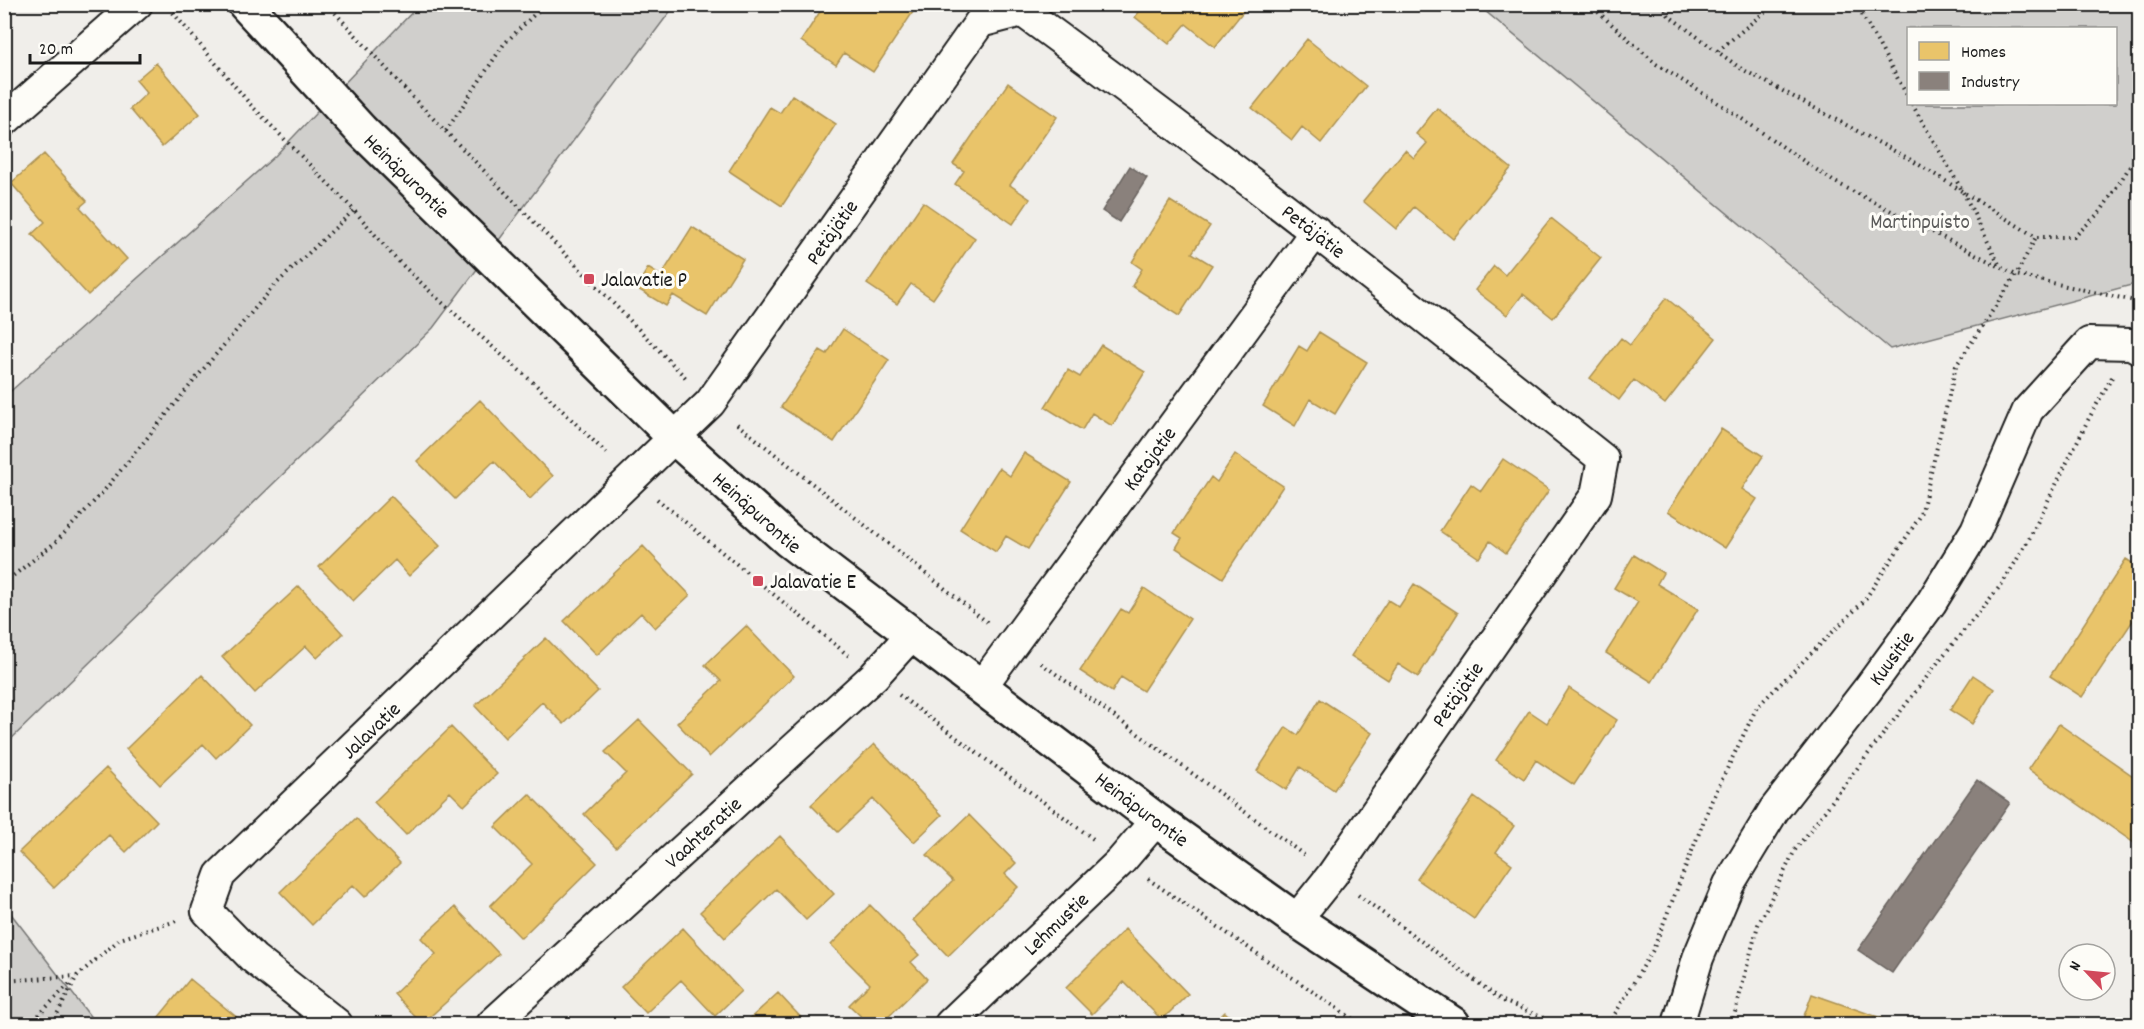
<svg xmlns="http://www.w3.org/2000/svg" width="2144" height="1029" font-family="Dekko,sans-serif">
<rect width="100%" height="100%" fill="#f0eeea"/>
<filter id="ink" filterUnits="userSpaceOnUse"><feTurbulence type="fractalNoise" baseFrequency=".0167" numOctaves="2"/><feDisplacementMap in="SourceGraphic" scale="12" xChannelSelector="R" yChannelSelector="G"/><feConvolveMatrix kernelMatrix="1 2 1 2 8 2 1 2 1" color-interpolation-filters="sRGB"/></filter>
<g filter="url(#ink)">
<path fill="#d0cfcc" stroke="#767674" stroke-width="1.5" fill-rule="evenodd" d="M419,5H675L433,328L5,745L4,397L275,156Z
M1478,5H2139V283L1890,349ZM1908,28H2116V104H1908Z
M5,906L96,1024H5Z"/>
<path fill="#e9c46a" stroke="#ac9253" stroke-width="1.5" d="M825,4H908L915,9L873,72L844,53L836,65L801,41Z
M1145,4H1249L1215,47L1186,24L1169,44L1135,17Z
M1307,39L1366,86L1321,143L1302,127L1292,140L1252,108Z
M156,63L200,114L162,147L130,109L147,93L136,80Z
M1008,83L1057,117L1010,185L1030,199L1013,224L955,184L964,171L953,164Z
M792,95L836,124L782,206L729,171L770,107L780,113Z
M1437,108L1511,168L1453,239L1414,207L1396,229L1363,201L1405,150L1414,158L1427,143L1416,134Z
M44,154L87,201L80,207L127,259L88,295L32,234L45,222L11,183Z
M1170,201L1210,226L1192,253L1212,265L1179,316L1132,286L1142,269L1132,262Z
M923,202L975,238L933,299L911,284L897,304L867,284Z
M1551,218L1601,258L1553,318L1523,294L1507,315L1475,290L1494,266L1505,275Z
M692,227L743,259L707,316L673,295L666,306L636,288L648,268L661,276Z
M1666,298L1716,338L1665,404L1634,380L1619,400L1590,378L1621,338L1630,345Z
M843,329L889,360L834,442L781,407L820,350L827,354Z
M1319,332L1367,362L1335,414L1310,399L1295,426L1263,406L1299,346L1307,351Z
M1101,345L1145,372L1112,426L1092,413L1082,430L1045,407L1068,370L1080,377Z
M480,400L553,476L530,499L494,461L455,499L417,461Z
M1721,429L1763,456L1742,489L1757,499L1725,548L1668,511Z
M1024,453L1071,482L1028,549L1006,536L996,552L960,529L999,468L1010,476Z
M1235,454L1283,486L1223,578L1176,548L1182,538L1174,533L1211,477L1217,482Z
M1503,459L1549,490L1506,553L1490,541L1479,558L1440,531L1471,484L1481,491Z
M391,496L440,546L409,576L395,560L353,601L319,567Z
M643,546L690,595L655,628L641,613L597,655L564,621Z
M1634,555L1663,573L1657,584L1698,609L1652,682L1606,653L1638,602L1614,588Z
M2126,559L2140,568V610L2082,697L2050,676Z
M1414,584L1458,613L1418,677L1398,664L1388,680L1351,656L1388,600L1399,607Z
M299,586L343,634L317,658L306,646L255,693L222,657Z
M1144,588L1190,619L1143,691L1121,677L1112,692L1080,671L1121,609L1128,613Z
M746,626L794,676L709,757L677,723L721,681L705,665Z
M546,638L598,691L564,724L542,702L505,738L475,706Z
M202,675L250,725L216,758L203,744L160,785L126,749Z
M1973,675L1994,689L1972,724L1950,710Z
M1569,688L1617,720L1574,785L1536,760L1524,779L1496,760L1529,711L1547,723Z
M1320,699L1372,733L1334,790L1300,767L1286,790L1257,771L1286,727L1298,735Z
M639,720L692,774L616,847L584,814L626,773L605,752Z
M2059,724L2140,781V847L2028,769Z
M451,727L497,774L464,806L450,792L406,835L374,802Z
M874,744L942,815L914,842L873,799L838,832L811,805Z
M106,768L157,821L126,852L109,835L54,888L19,852Z
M529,794L597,863L521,938L490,906L532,864L495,827Z
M1474,797L1514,826L1496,852L1512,864L1474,919L1417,879Z
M969,815L1016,863L1005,874L1018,887L948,956L913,920L953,881L927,855Z
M356,818L400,863L365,897L353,885L312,925L280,892Z
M780,836L834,894L806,920L776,889L725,938L700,912Z
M870,905L919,955L911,962L927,979L881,1024H869L849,1005L870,984L831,945Z
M455,907L499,954L422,1024L394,994L436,954L421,938Z
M683,928L741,991L715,1016L681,980L646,1013L621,987Z
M1125,929L1188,994L1162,1020L1124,982L1092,1014L1066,988Z
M190,979L245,1024H153Z
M778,993L807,1024H744Z
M1812,994L1898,1024H1801Z
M1225,1012L1237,1024H1212Z"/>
<path fill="#8a817c" stroke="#69635f" stroke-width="1.5" d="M1130,166L1147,178L1119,222L1102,211Z
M1977,780L2010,803L1892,973L1858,950Z"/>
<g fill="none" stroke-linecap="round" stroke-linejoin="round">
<g stroke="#1c1c1c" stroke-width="34">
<g id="minor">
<path d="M4,121L137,4"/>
<path id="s1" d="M981,687L1316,231"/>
<path id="s2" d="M337,1024L253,958L207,911L220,875L710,403L980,22L1022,11C1220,155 1412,306 1603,459L1596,495L1332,875L1296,920"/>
<path id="s3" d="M492,1024L874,676L911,635"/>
<path id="s4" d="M950,1024L1121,861L1156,820"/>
<path id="s5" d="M1678,1024L1698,958L1729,884L1774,810L1868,689L1931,603L1976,530L2028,410L2089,343L2131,344L2140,349"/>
</g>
</g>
<g stroke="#1c1c1c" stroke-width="38">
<g id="tertiary">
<path id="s6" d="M245,4L361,130L675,438L788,540L1156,820L1296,920L1453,1024"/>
</g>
</g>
<path stroke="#1c1c1c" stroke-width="4" stroke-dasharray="1.5 4.5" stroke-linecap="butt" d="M327,4L417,102L687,379
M1589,4L1656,64L1726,108L1833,181L2016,275L2135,301L2140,283
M1662,4L1669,16L1740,68L1913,161L2036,237H2074L2101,211L2140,151
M1856,4L1908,97
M2131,4L2140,22
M169,8L250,104L354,210L394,257L437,298L536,385L609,456
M1718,51L1774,4
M1912,104L1963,192L2000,266
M446,131L504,44L545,4
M2134,312L2135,301
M737,424L987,622
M657,499L849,656
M4,583L57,541L103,492L201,372L274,286L354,210
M1041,663L1304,855
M899,695L1096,841
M1148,879L1360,1024
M1358,895L1503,1001L1558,1024
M4,981L76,976
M30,1024L72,981
M52,1024L77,976L120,939L176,921
M1609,1024L1653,950L1712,800L1757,707L1864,601L1921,515L1956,366L2016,275L2036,237
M1732,1024L1758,925L1795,850L1942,657L2002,584L2028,541L2087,422L2112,377"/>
<use href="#minor" stroke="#fdfcf7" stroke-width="30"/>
<use href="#tertiary" stroke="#fdfcf7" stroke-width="33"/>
</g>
</g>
<g fill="#d1495b" stroke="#fdfcf7" stroke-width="2">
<rect x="583" y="273" width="12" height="12" rx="3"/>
<rect x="752" y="575" width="12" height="12" rx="3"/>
</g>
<g text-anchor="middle" stroke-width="6" stroke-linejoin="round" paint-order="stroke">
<g font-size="21" fill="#1c1c1c" stroke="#fdfcf7">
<text dy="7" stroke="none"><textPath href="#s6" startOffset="236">Heinäpurontie</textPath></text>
<text dy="7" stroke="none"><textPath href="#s2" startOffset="1767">Petäjätie</textPath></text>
<text dy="7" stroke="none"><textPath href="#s2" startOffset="1101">Petäjätie</textPath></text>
<text dy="7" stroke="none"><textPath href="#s1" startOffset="284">Katajatie</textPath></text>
<text dy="7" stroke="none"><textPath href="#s6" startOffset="722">Heinäpurontie</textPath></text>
<text dy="7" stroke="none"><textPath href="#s5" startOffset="428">Kuusitie</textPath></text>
<text transform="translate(1457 694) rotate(-55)" y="7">Petäjätie</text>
<text dy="7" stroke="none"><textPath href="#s2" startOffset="420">Jalavatie</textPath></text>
<text dy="7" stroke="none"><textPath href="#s6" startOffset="1208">Heinäpurontie</textPath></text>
<text dy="7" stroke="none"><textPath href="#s3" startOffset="285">Vaahteratie</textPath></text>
<text dy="7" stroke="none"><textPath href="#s4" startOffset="146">Lehmustie</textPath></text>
</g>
<g font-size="21" fill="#5b5b5a" stroke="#fdfcf7">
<text x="1920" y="228">Martinpuisto</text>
</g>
<g font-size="21" fill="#1c1c1c" stroke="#fdfcf7" text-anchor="start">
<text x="601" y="286">Jalavatie P</text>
<text x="770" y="588">Jalavatie E</text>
</g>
</g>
<rect width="2144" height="1029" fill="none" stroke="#fdfcf7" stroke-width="24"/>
<rect x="12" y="12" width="2120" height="1005" fill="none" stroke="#1c1c1c" stroke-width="2" filter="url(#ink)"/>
<rect x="1907" y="27" width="210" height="78" fill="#fdfcf7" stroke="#a3a29f" stroke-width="1.5"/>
<rect x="1919" y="42" width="30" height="18" fill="#e9c46a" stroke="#a3a29f" stroke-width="1.5"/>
<text x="1961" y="57" font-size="18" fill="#1c1c1c">Homes</text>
<rect x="1919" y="72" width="30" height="18" fill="#8a817c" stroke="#a3a29f" stroke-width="1.5"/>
<text x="1961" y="87" font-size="18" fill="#1c1c1c">Industry</text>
<g transform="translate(2087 972) rotate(296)"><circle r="28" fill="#fdfcf7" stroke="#a3a29f" stroke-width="1.5"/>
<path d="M0-4.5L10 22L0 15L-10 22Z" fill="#d1495b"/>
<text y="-9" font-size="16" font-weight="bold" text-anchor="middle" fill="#1c1c1c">N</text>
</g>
<path d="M30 54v9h110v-9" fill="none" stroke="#1c1c1c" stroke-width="3"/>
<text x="39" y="54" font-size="18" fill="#1c1c1c" stroke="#fdfcf7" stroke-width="4.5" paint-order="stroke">20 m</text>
</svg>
